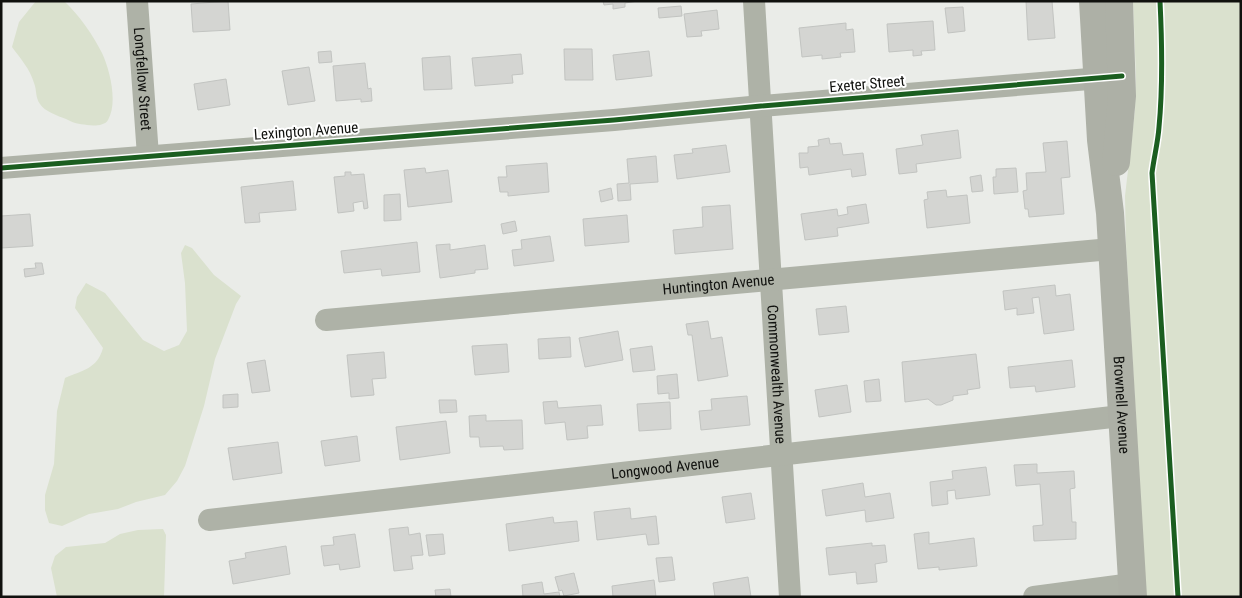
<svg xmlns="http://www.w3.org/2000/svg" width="1242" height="598" font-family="'Roboto Condensed',sans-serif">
<rect width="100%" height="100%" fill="#eaece8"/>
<path fill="#dae1ce" d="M36,1H64C79,15 93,35 102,53C110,70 118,103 108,120C105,126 93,126 87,125C79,124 73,123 66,119C58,116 44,111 40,104C35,97 37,90 34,83C30,69 20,58 12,47L19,22Z
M1133,1H1241V597H1146L1126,244L1125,196L1135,110L1136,77Z
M185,245L192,248L214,275L241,296L236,304L215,359L204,406L185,466L177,481L165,495L136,502L118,509L89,514L62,526L49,523L45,510V495L54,464L57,411L65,378C83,370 97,369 103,348L75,308L77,297L86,283L105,293L143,340L164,351L179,345L187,331L185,283L181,253Z
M163,529L166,535L164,597H57L51,568L55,556L66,547L105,543L120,534L138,530Z"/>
<path fill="#d4d5d2" stroke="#c2c4c1" d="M228,1L230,30L193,32L191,4Z
M603,1H638L625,3V7L613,9V4L604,5Z
M1026,1H1052L1055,38L1028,40Z
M681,6L682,16L659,18L658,8Z
M963,7L965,31L948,33L945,8Z
M717,10L719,29L701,31L702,36L687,37L684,14Z
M933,21L935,50L921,51L922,55L913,56V50L889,52L887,24Z
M846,23V30L853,29L855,52L840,53L841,57L822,59V55L802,57L799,28Z
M564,49H592L593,80H565Z
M331,51L332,62L319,63L318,52Z
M649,51L652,76L616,80L613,55Z
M521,54L523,74L512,75L513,83L475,86L472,58Z
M450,56L452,89L424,90L422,58Z
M365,63L368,89L371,88L372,101L361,102V99L336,101L333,66Z
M309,67L315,101L288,105L282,71Z
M226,79L230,105L198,110L194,84Z
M958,130L961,158L916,164L917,172L899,174L896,149L923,145L921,135Z
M829,138L830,144L841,143L843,155L863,153L866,175L852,177L851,169L809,175L808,167L800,168L799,153H808V147L819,146L818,140Z
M1067,141L1070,177L1061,178L1064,214L1029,217L1028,209H1025L1023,191L1027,190L1026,173L1046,172L1043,143Z
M726,145L730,172L677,179L674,155L693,153L692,149Z
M656,156L658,182L630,184L631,200L618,201L617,184L629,183L627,159Z
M547,163L549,192L508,196V192H500L498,177H507L506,166Z
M425,168L426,173L448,170L452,202L408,207L404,170Z
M1016,168L1018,192L994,194L993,177H996V169Z
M345,172H351V175L364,174L368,208L364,209L363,201L353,203L354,211L338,213L334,177L345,176Z
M981,175L983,191L972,192L970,177Z
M293,181L296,210L259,213L260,222L245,223L241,187Z
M611,188L613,199L601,202L599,191Z
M946,190L947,197L967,195L970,223L927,228L924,200L928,199L927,192Z
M400,194L401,220L384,221V195Z
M866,204L869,223L837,228L838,236L805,240L801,214L837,209L838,216L848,214L847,207Z
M730,205L733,249L675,254L673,230L703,227L702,207Z
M30,214L33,246L1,248V216Z
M627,215L629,242L585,246L583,219Z
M515,221L517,231L503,234L501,224Z
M550,236L554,261L514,266L512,250L522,249L521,240Z
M417,242L420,272L382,276L381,269L344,273L341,251Z
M450,244V250L485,245L488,269L475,270V273L440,278L436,245Z
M35,263H42L44,274L25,277L24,269L36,268Z
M1055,285L1056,296L1070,294L1074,330L1044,334L1039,297L1032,298L1034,313L1017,315V308L1005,310L1003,291Z
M846,306L849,332L819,335L816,309Z
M708,321L711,339L722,337L728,376L698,381L692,335H688L686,324Z
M618,331L623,360L585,367L579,338Z
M570,337L571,357L539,359L538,339Z
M507,344L509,372L475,375L472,346Z
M652,346L655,370L633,372L630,349Z
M384,352L386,378L372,379L374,395L351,397L347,355Z
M976,354L980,388L967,390L968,394L953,396V400L941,405H936L928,399L905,402L902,362Z
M265,360L270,391L252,393L247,363Z
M1072,360L1075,387L1036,392L1035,386L1010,388L1008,367Z
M677,374L679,398L669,399V393L658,394L657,376Z
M879,379L881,401L866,402L864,381Z
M847,385L851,412L819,417L815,390Z
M238,394V407L223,408V395Z
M747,396L750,425L701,430L699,411L712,410L711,399Z
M439,400H456L457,412L440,413Z
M557,401L558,408L601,405L603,425L587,426L588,438L567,440L565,422L545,424L543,402Z
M670,402L671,429L639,431L637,404Z
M486,415V421L522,420L523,449L504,450L503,446L480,447L479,437H470L469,416Z
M446,421L450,453L400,460L396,427Z
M357,436L360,461L325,466L321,441Z
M278,442L282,473L233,480L228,448Z
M1037,464V473L1074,471L1075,488L1070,489L1072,522H1076V539L1034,541L1033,526L1043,525L1040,484L1016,486L1014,465Z
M986,467L990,495L956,499L955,490L947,491L948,504L932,506L930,482L953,479L952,471Z
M863,483L865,497L890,493L894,518L866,522L865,510L826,516L822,490Z
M751,493L755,519L726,523L722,497Z
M630,508L631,519L656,516L659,544L648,545L646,534L597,540L594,512Z
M553,517L554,523L577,521L579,541L509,551L506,524Z
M408,527L409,535L420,533L423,555L411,556L413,569L394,571L389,529Z
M929,532V544L974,538L977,566L939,570V567L918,569L914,534Z
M355,534L360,567L340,570L339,564L324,566L321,546L334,545L333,537Z
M443,534L445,554L429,556L426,535Z
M872,543V546L885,545L887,562L875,564L877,582L857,584L856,572L829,575L826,548Z
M286,546L290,574L233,584L229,561L246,558L245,553Z
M672,557L675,580L659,582L656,558Z
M574,573L579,593L564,596L562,590L559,591L555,577Z
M748,577L751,597H715L713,583Z
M654,580L656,597H613L612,586Z
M542,582L544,594L559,592L560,597H523L522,585Z
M450,589L451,597H436L435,590Z"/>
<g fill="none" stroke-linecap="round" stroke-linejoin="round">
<g stroke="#aeb2a7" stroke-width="22">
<path id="s1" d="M137,1L148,156"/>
<path id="s2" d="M754,1L790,597"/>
<path d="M1,168L614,120L761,106L1114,77"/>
<path id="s3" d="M326,320L1111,249"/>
<path id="s4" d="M209,520L1121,416"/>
<path d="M1034,597L1132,584"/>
</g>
<g stroke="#adb0a6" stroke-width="28">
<path id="s5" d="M1093,1L1101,140L1110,213L1133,597"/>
<path d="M1116,162L1122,96L1119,1"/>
</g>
<g stroke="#fff" stroke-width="8">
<path id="cycleway" d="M1160,1C1162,42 1163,86 1159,127C1158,142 1154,157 1152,173L1178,597
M1,168L614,120L761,106L1122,76"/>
</g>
<use href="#cycleway" stroke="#1b5e20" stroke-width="5"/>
</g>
<g text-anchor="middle" stroke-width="4" stroke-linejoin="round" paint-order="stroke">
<g font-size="15" fill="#10110e" stroke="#fff">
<text dy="5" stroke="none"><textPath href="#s1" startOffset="78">Longfellow Street</textPath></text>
<text transform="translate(867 84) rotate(-5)" y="5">Exeter Street</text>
<text transform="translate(306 131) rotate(-4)" y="5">Lexington Avenue</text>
<text dy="5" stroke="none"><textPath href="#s3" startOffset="394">Huntington Avenue</textPath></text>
<text dy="5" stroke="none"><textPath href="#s2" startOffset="374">Commonwealth Avenue</textPath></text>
<text dy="5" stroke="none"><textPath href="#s5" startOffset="405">Brownell Avenue</textPath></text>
<text dy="5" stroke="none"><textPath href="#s4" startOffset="459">Longwood Avenue</textPath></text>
</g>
</g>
<rect width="1242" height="598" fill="none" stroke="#10110e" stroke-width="5"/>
</svg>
